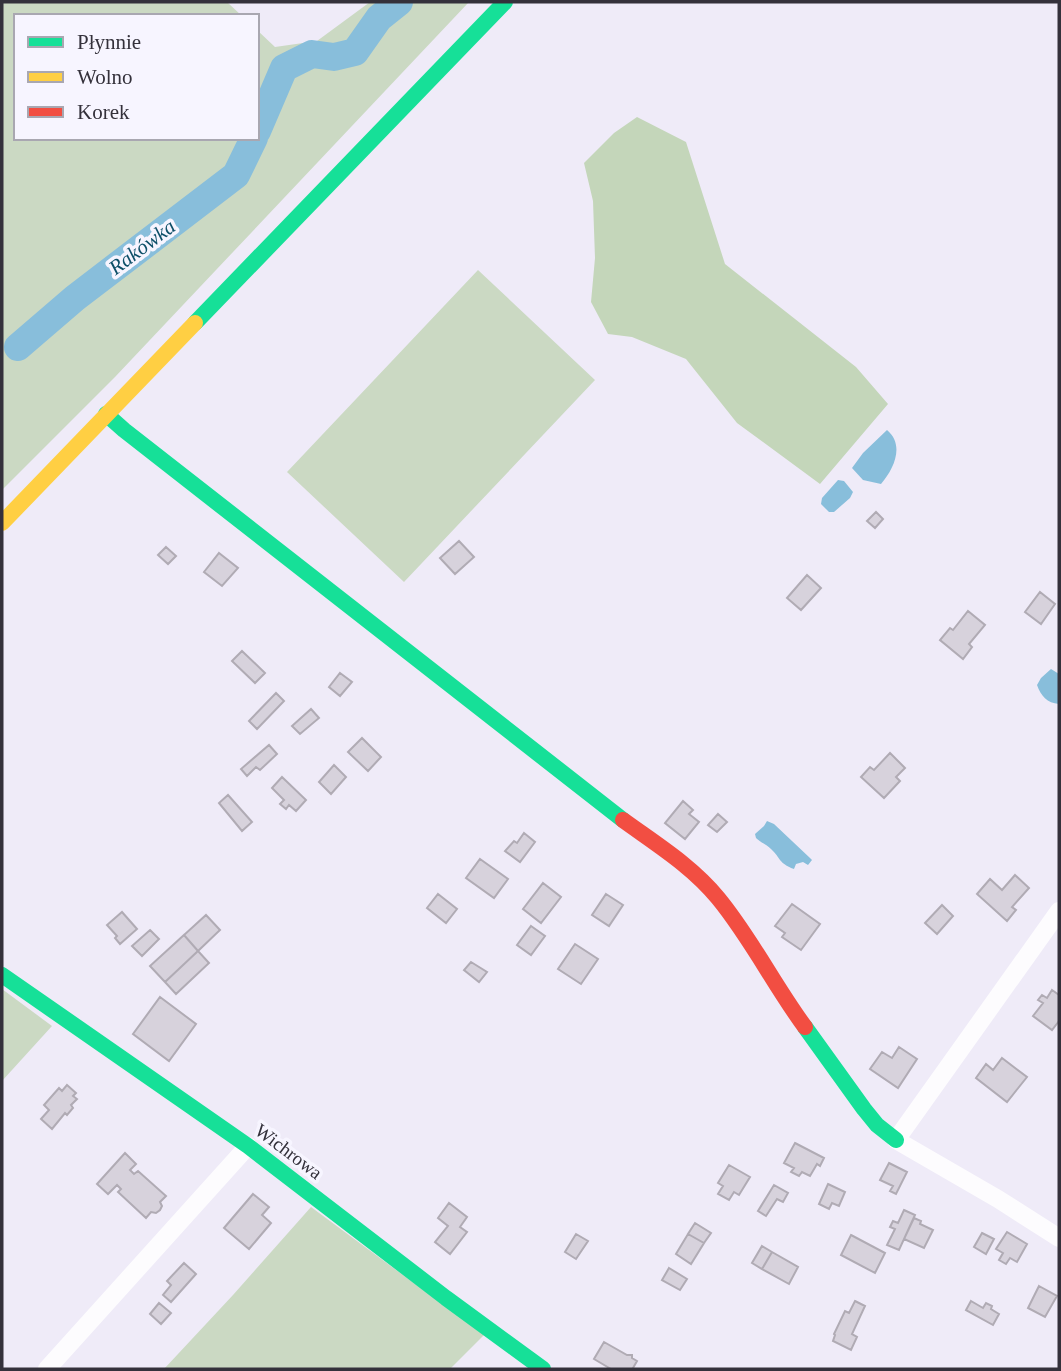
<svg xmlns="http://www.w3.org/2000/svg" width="1061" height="1371" font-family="Georgia,serif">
<rect width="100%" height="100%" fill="#efebf8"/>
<path fill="#cbd9c3" d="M2,2H227L242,16H16V138H257V30L275,47L317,41L370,2H469L115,377L2,490Z
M478,270L595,380L404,582L287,472Z
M2,989L52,1026L2,1081Z
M311,1207L484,1335L450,1369H164L233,1295Z"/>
<path fill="#c4d6ba" d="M637,117L686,142L725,264L856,367L888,404L820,484L737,423L686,359L632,337L608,334L591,302L595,258L593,201L584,163L614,133Z"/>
<path fill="#88bedb" d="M887,430C905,445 894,469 881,484L863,480L852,468L863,453Z
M838,480L844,481L853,492L850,498L834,512H829L821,504L822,498Z
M1051,669L1059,674V704C1047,703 1041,696 1037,685L1041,678Z
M767,821L774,824L810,858L812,860L808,865L803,862L796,864L794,869C778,863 781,858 771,849C767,845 760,842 756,838L755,834L764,826Z"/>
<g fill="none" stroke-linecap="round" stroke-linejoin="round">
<path stroke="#88bedb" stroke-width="28" d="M257,131L284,68L312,54L334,57L355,52L379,18L399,2
M18,347L75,298L236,175L254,138"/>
</g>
<path fill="#d7d2dc" stroke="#b0abb4" stroke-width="2" d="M876,512L883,519L875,528L867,521Z
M459,541L474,557L455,574L440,558Z
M166,547L176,556L168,564L158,555Z
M219,553L238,568L222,586L204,572Z
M807,575L821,588L801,610L787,598Z
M1040,592L1055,604L1041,624L1025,612Z
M968,611L985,625L969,644L972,647L963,659L940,640L950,628L953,630Z
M242,651L265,673L255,683L232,661Z
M340,673L352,682L340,696L329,687Z
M276,693L284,701L257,729L249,721Z
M311,709L319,718L300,734L292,726Z
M362,738L381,757L368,771L348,752Z
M269,745L277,754L260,770L256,767L247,776L241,769Z
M890,753L905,768L896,777L900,781L884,798L861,777L870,767L874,770Z
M334,765L346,777L331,794L319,782Z
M282,777L306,800L296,811L289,805L286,809L280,804L284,800L272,788Z
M228,795L252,822L242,831L219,803Z
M683,801L693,810L689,814L699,822L685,839L665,823Z
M718,814L727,822L717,832L708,825Z
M524,833L535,842L520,862L505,851L514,841L517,843Z
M480,859L508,879L494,898L466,878Z
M1015,875L1029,888L1012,907L1016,910L1007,921L977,894L990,879L1002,890Z
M543,883L561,897L541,923L523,909Z
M438,894L457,909L446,923L427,908Z
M606,894L623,905L609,926L592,915Z
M792,904L820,924L801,950L782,937L785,933L775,926Z
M942,905L953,916L937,934L925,923Z
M122,912L137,929L120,944L115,938L117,936L107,925Z
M206,915L220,930L198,951L184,935Z
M531,926L545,936L531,955L517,945Z
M150,930L159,939L142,956L132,946Z
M184,935L198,951L165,982L150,966Z
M575,944L598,959L581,984L558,969Z
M198,951L209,963L176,994L165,982Z
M471,962L487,972L479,982L464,970Z
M1052,990L1059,995V1021L1052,1030L1033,1016L1043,1003L1038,1000L1042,995L1047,998Z
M160,997L196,1024L169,1061L133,1034Z
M899,1047L917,1059L898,1088L870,1069L882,1052L892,1058Z
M1002,1058L1027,1077L1007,1102L976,1078L986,1064L993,1070Z
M67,1085L76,1093L73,1096L77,1099L71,1105L73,1108L67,1115L65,1113L52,1129L41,1119L49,1110L44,1105L59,1088L62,1091Z
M795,1143L824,1158L820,1166L817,1164L810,1176L802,1172L799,1176L791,1172L794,1168L784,1163Z
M125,1153L136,1164L130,1170L134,1174L138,1171L166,1196L160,1202L162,1206L160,1210L156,1213L151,1212L146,1218L118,1192L121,1189L117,1185L108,1194L97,1184Z
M889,1163L907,1172L896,1194L890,1191L893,1186L880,1180Z
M729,1165L750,1177L739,1195L734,1192L729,1200L718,1194L723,1186L718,1183Z
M828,1184L845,1192L839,1206L832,1203L829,1209L819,1204Z
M774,1185L788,1193L783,1202L777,1199L766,1216L758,1211Z
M253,1194L269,1207L262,1215L271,1223L249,1249L224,1228Z
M449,1203L467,1217L460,1227L467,1232L450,1254L435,1242L448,1226L438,1218Z
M904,1210L915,1215L899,1250L887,1245L895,1229L890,1227L893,1221L898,1223Z
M914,1218L921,1221L920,1224L933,1230L924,1248L904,1239Z
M695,1223L711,1233L704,1243L688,1234Z
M1007,1232L1027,1244L1017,1262L1010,1258L1006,1264L999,1260L1003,1253L996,1249Z
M982,1233L994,1239L986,1254L974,1247Z
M576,1234L588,1241L576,1259L565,1252Z
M688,1234L704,1243L691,1264L676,1254Z
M851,1235L885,1253L875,1273L841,1255Z
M762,1246L772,1252L762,1269L752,1263Z
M772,1252L798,1267L789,1284L762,1269Z
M184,1263L196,1274L171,1302L163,1295L171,1285L167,1281Z
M669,1268L687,1279L680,1290L662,1280Z
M1039,1286L1057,1296L1045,1317L1028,1308Z
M855,1301L865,1306L852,1334L857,1337L851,1350L833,1341L835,1335L834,1334L845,1311L849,1313Z
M971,1301L983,1308L986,1303L992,1306L991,1309L999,1314L993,1325L966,1310Z
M159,1303L171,1313L161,1324L150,1314Z
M604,1342L627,1355H632V1358L637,1361L633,1368L634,1369H611L594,1359Z"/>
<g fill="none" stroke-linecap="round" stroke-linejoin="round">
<path stroke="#fdfcfe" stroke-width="18" d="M1059,911L896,1140L998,1199L1059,1238
M47,1369L248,1146"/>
<path stroke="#16e098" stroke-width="16" d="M195,323L505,2
M106,414L124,430L623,820
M2,975L248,1146L446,1298L543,1369
M805,1027L864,1109L877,1125L896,1140"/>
<path stroke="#ffcf43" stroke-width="16" d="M2,523L195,323"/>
<path stroke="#f24e42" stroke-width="16" d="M623,820C656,844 692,866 718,898C751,938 774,985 805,1027"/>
</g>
<g text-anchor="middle" stroke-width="7" stroke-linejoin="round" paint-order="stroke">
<g font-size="19" fill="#34313b" stroke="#f7f5ff">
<text transform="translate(289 1151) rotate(37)" y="7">Wichrowa</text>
</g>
<g font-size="21" font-style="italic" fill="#0f5069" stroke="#f7f5ff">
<text transform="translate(142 247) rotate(-37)" y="7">Rakówka</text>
</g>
</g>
<rect width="1061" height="1371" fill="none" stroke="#34313b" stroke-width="7"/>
<rect x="14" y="14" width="245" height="126" fill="#f7f5ff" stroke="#a9a7b1" stroke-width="2"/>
<rect x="28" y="37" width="35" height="10" fill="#16e098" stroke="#a9a7b1" stroke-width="2"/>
<text x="77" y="49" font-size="21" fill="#34313b">Płynnie</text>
<rect x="28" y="72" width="35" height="10" fill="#ffcf43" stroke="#a9a7b1" stroke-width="2"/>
<text x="77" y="84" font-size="21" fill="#34313b">Wolno</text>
<rect x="28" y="107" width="35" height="10" fill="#f24e42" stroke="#a9a7b1" stroke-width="2"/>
<text x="77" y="119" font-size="21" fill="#34313b">Korek</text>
</svg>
